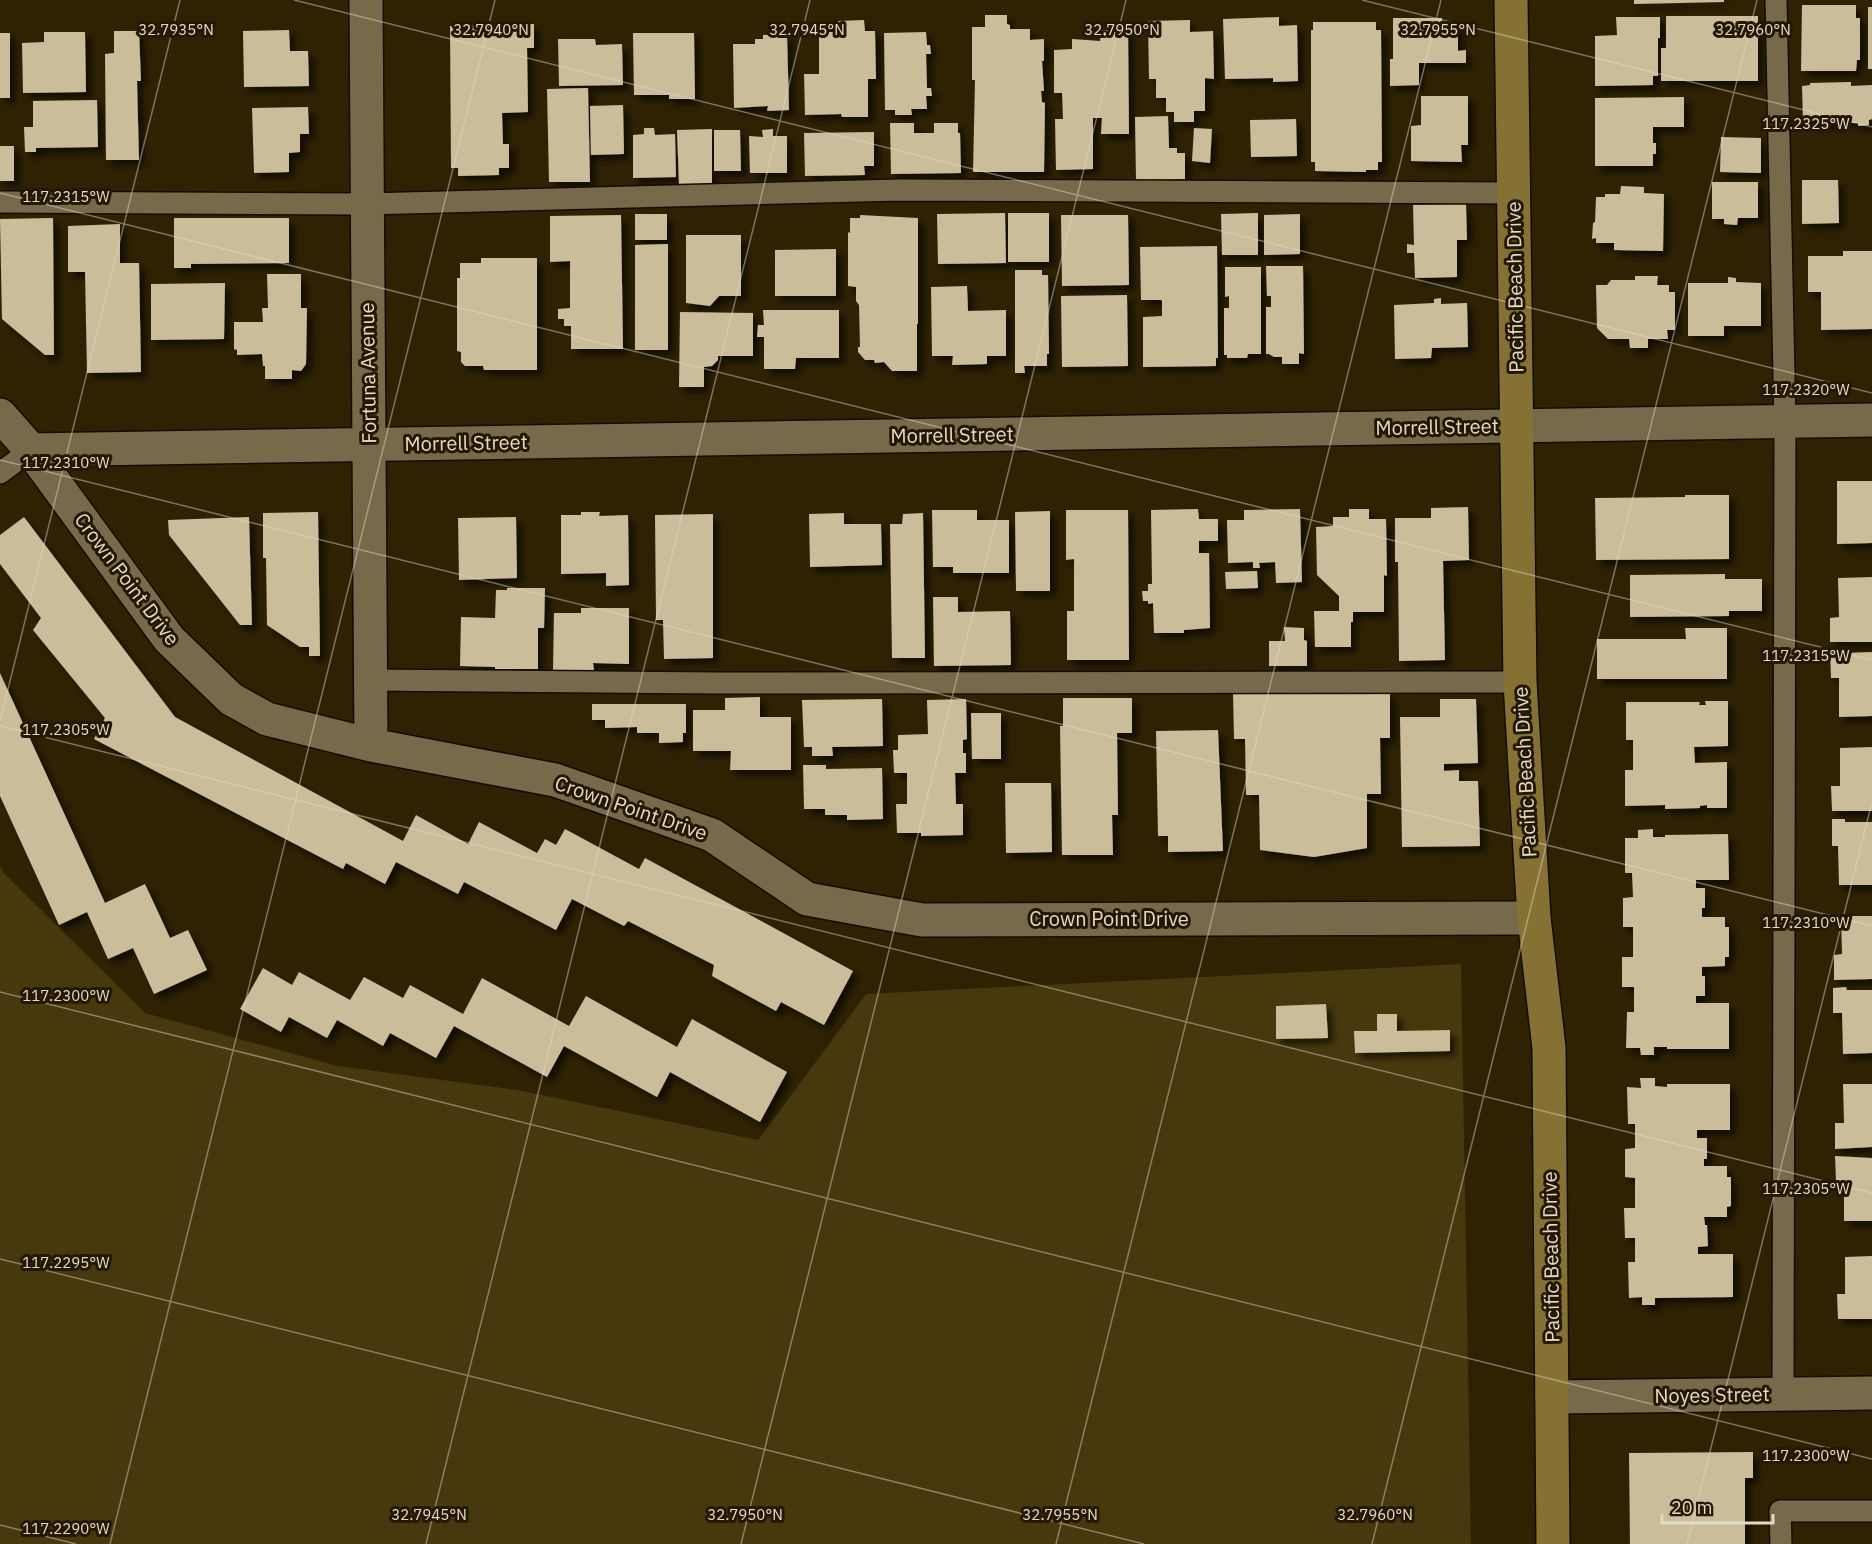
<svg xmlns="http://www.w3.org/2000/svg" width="1872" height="1544" font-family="'IBM Plex Sans',sans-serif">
<defs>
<filter id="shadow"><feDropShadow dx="5.5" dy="5.5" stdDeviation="3" flood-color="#0009"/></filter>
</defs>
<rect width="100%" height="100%" fill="#2e2203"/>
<path fill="#48380d" d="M0,866L4,873L145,1013L338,1066L518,1090L758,1140L866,994L1461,964L1471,1544H0Z"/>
<path fill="#cbbc9a" filter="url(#shadow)" d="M1634,0H1724V2L1634,4Z
M1802,5H1856V18H1860V60H1857L1856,71H1801Z
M1868,7H1872V69H1868Z
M985,15H1007V24L1010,25V29H1030V40L1044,39V61H1042L1044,91H1041L1042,102L1045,103L1044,172H973L975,80H972V27H985Z
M1666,16H1758V81H1661V48H1666Z
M1279,17V26L1297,25L1298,81L1273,82V78L1225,79L1223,19Z
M1616,17H1660V38H1658V76H1653V85L1595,86V36L1617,35Z
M1393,18H1442V24H1458V51L1466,50V63H1419V85L1390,86V59H1393Z
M864,20L865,31H875L876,79H868V117H842L841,114L805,115L804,74H819V32H838V21Z
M1190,20V32L1213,31L1214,79L1205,78V111H1194V122H1174V112H1166V98H1156V79H1149L1148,21Z
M1313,22H1376V30H1381L1382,162H1378V170H1366V172L1315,171V162H1311V30H1313Z
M534,24V48H527L528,112L502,113L503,144H509V168H499V175L458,176V168H451L450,26Z
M1128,29L1129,134H1101L1102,118H1093V169L1056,170L1055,119H1063L1062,93H1054V50L1072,49V39L1100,41L1101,30Z
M289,30L290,51H308L309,86L244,87L243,31Z
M114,31H139L141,81H137L139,160H106L105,54L114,53Z
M44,32H85L86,92L23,93L22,43L44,42Z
M926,32L927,45H930L931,54H926L927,88H931L932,96H926L927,109H911L912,115H895V110H885L884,33Z
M0,33H10V98H0Z
M633,33H694L695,99H669V95H634Z
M787,34L789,110L767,111L768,106L734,108L733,44H755V39H763V35Z
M558,39H595L596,45L622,44L623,85L559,86Z
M1851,82V86L1872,85V119L1869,120V125L1858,126V123H1851L1852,120L1836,121V124H1816L1817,121L1803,122L1802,86L1810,85V83Z
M588,88L590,182H549L547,89Z
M1421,96H1468V145H1461L1462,162L1411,161V126L1421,125Z
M1684,97V127H1653V143H1656V154H1653V166H1595V98Z
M97,100L98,147L36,148V152H25L24,127H33V101Z
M623,105L624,154L591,155L590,106Z
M308,107L309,134H300V152L289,153V172L254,173L252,108Z
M1168,116L1169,148H1177V153H1185V179L1136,180L1135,117Z
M1296,119L1297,156L1251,157L1250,120Z
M890,123H914V133H934V123H958V133H960L961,173L891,174Z
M644,128H654L655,135L675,134L676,177L633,178V135L644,134Z
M1194,128L1212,129L1210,163L1192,161Z
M712,129V184H679L677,130Z
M773,129V136H787V173H750L749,136L763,137L762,130Z
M714,130H740L741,171H714Z
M874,132V166H864L865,175L805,176L804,133Z
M1721,137L1761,138V173L1720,172Z
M0,146H14V181H0Z
M1802,180H1838L1839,223L1802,224Z
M1712,182H1758V218H1738L1737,225L1724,224V219H1712Z
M1621,186L1644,187V193L1664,194L1663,251L1614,250V243H1596V238L1592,239L1593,223L1595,222L1596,197H1605V194H1620Z
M1466,204L1467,240H1457V277L1415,278L1414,253H1407V244L1414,245L1413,205Z
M1005,213L1006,263L938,264L937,214Z
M1008,213H1049V262H1008Z
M1258,213V255H1222L1221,214Z
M635,214H667V240H635Z
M1300,214V254L1264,255V215Z
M621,215L623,349H571V326H564V319H558V309L570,308V261L550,262V216Z
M860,215L918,218V324H917V371H892L884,362L875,363L874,360H865L858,352V347H860L859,305L856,301V287L848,286V232L850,233V218H860Z
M1061,215H1128L1129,285L1062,286Z
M53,218L54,355H45L2,319L0,219Z
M174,218H289V263L191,264V268H174Z
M120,224V263H139L141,372L87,373L85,272H68V226Z
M686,235H741V296H719L710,306L686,303Z
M668,244V350H635V245Z
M1217,246L1218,358H1216V366L1143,367V317L1162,316V301L1161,300H1141L1140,247Z
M836,249V296H775V250Z
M1843,251H1872V329L1821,330V292H1808V256H1843Z
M481,258H537V370H484L483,366H465L461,362V352L457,351V278H460V263H481Z
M1266,266H1303L1304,354L1299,353V364H1282V357H1274L1269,354H1266V307H1271V296H1267Z
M1225,267H1261V354H1248L1247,358H1227V355H1224V308H1229V296L1225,297Z
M1015,270H1042V275H1048L1049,354H1047V366H1024L1025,373H1015Z
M267,274H301V308H307L306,364L301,371L292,370V379H265V366H263L262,354L237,355V350L234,349V322H263L262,308H268Z
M1635,276H1658L1657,285H1669V292H1675V330H1667L1668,339H1648V348H1630L1629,339H1608L1597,328L1596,285H1607L1611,280H1635Z
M1728,277L1736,278V282L1761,283V326H1724V336H1688V283H1728Z
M225,283L224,339L151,340V284Z
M967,286L968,311L1006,310V356H987V364L952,365L953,356H932L931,287Z
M1127,295L1128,366L1062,367L1061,296Z
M1441,298V304L1467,303L1468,347L1432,348L1431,358L1395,359L1394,305L1434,303V299Z
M763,310H839V358H796L795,369H764V337H757L758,325H764Z
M680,312L753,313V356H718V360L712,366L704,367V387H679Z
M1837,481H1872V543L1837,544Z
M1685,495H1729V559L1596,560L1595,498L1685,497Z
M1468,507L1469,560L1443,561L1445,660L1399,661L1398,562H1395V518H1431V508Z
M1198,509L1199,519H1218V541H1199V553H1209L1210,628L1184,630V633H1154L1153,603L1148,604V601H1143L1142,591H1148V584H1152L1151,510Z
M1300,509L1302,582L1276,583L1275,562L1259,563L1260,568H1253V562L1228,563L1227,520H1244V510Z
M1349,509H1369V519H1386L1387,576L1384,575V612H1353V622H1351V647H1315L1314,611H1339V596L1317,575L1316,527L1333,526V517H1349Z
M932,510H977V520H1009V573H953V567H933Z
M1066,510H1128L1129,660H1067V611H1074V559L1066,560Z
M1050,511V591H1016L1015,512Z
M318,512L320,656H309V647H300L267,625L266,558H263V513Z
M581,512H600L599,516L628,515L629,585L606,586V573L561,574V515H581Z
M844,513V524H881L882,565L810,567L809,514Z
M923,513L925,658H892L890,524H902L903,514Z
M713,514V658L664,659L663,620H656L655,515Z
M24,517L175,717L403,841L416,815L468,844L479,822L537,853L545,839L556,845L565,829L639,869L645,858L853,971L824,1025L781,1002L776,1011L712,976L714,965L628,921L624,926L572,899L556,930L464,882L458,894L396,862L385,884L346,863L343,869L94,739L105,718L33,630L41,618L0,564V535Z
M249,517L252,625H240L169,535L168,520Z
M516,517L517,578L459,580L458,518Z
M1257,571L1258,588L1226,589L1225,572Z
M1725,574V579H1762V611H1729V616L1630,617V575Z
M1872,577V642H1830V618L1839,617L1838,578Z
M507,588H545L544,628H538V669H495V667L460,666L461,617L495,618L496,590H507Z
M933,597H958V612L1010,611L1011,665L934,666Z
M581,608H629V664L593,663L594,670H553L554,613H581Z
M1284,627L1304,628V640L1307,641V666H1269V641H1285Z
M1685,628H1727V679H1597V639H1686Z
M1830,651H1844V653L1872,652V716L1839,717V678H1831Z
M0,673L105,903L145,884L170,938L188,930L207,970L154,994L133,948L108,959L87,912L59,925L0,796Z
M1390,692V738H1380L1381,794H1367V848L1314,857L1260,850L1259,795H1246L1245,739H1234L1233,694Z
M760,697V717H791V770H730L731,751H693V710H725V698Z
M1063,698H1132V733H1117L1118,815H1112L1113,855H1062L1060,726H1063Z
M882,699L883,746L832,747L833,756H812V747H804L802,700Z
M966,699L967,739L963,740V753H966V773H955L956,804H963V835L921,836V833H897L896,804H907V773H894L893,750H898V735L928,734L927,700Z
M1440,699H1476L1478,763L1444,764V771L1459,770V781H1478L1480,846L1402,847L1400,717H1440Z
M1705,701H1728V746L1694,747L1695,763L1727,762V808H1707V805L1700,806V808L1665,809V805L1625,806V770H1633V740H1626V702H1700L1699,705H1706Z
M592,704H686V733H683V742L659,743V733H637V727L605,728V720H592Z
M971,713H1001V759H972Z
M1218,730L1223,851L1168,852V836H1158L1156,731Z
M1872,747V811H1832L1831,786H1840V748Z
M803,765H826V769L882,768L883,819L847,820V815H825V809H804Z
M1005,783H1051L1052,852L1006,853Z
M1832,819H1845V822H1872V885H1839L1838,846H1832Z
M1653,829V837H1665V835L1728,834L1729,880H1696V888H1705V908H1702V917H1725V927H1729V957H1725V966L1702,967V976H1705V996H1696V1003H1729V1049H1667V1047H1654V1055H1641L1640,1048H1626L1627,1012H1634V987H1622V957H1633V927H1623V898L1633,897L1632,873H1625V838H1638V830Z
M1841,916H1872V979L1834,980V955L1842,954Z
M263,968L292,985L299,972L350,1000L364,977L403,998L410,985L463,1014L482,978L569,1026L586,996L677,1047L692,1019L787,1072L760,1122L670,1072L657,1097L564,1046L547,1077L454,1026L436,1058L390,1033L383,1046L337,1020L327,1038L289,1017L281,1032L240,1009Z
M1846,987L1847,990H1872V1053L1843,1054L1842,1013H1833V988Z
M1326,1004L1328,1038L1276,1039V1006Z
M1377,1014H1397V1031L1450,1030V1051L1355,1053L1354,1031H1377Z
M1640,1078H1655V1086L1667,1087V1084H1730V1130H1697V1138H1707V1159H1704V1166H1727V1177H1731V1206L1727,1207V1217H1704L1705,1225H1707L1708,1246L1698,1247V1254H1733V1297L1655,1298V1305H1642V1297L1629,1298L1628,1262H1635V1238H1625L1624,1208H1635V1178L1625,1177V1149L1635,1148V1124H1628L1627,1087L1641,1088Z
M1843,1084H1872V1147L1835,1149V1123H1844Z
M1835,1156L1872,1158V1221H1844V1181H1836Z
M1872,1256V1319H1838L1837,1294H1845V1257Z
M1753,1452V1478H1745V1544H1630L1629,1453Z"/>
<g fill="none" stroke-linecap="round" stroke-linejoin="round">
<g stroke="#140c00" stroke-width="24">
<path id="lane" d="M1776,0L1785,422L1783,1394
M0,202L367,204L899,190L1514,193
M0,473L31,450
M370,680L719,683L1520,682
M1781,1544L1780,1511H1872"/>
</g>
<g stroke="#140c00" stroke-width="36">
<path id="street" d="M366,0L371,745
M0,415L31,450L169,639L231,699L267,719L371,745L555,780L712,835L807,899L922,920L1534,918
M31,450L1872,420
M1552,1397L1872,1393"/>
</g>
<g stroke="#140c00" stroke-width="36">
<path id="secondary" d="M1511,0L1520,682L1534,918L1549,1048L1553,1544"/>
</g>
<use href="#lane" stroke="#776a4a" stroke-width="21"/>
<use href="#street" stroke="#776a4a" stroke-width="33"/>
<use href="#secondary" stroke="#867135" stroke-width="33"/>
</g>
<path fill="none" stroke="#e2dac9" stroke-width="1.5" stroke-opacity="0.45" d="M294,0L1872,393M1362,0L1872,127M0,193L1872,660M0,460L1872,926M0,721L180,0M0,726L1872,1193M0,992L1872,1459M0,1259L1144,1544M0,1525L76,1544M110,1544L495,0M426,1544L810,0M741,1544L1126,0M1056,1544L1441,0M1372,1544L1757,0M1687,1544L1872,802"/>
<g text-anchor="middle" stroke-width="6" stroke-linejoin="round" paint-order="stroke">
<g font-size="20" fill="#e2dac9" stroke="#241800">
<text transform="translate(1515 287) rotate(-91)" y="7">Pacific Beach Drive</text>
<text transform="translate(368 373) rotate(-91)" y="7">Fortuna Avenue</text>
<text transform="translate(1437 427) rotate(-1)" y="7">Morrell Street</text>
<text transform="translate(952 435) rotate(-1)" y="7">Morrell Street</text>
<text transform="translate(466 443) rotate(-1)" y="7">Morrell Street</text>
<text transform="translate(127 579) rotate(53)" y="7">Crown Point Drive</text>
<text transform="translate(1525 772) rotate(-93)" y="7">Pacific Beach Drive</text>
<text transform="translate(631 808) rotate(19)" y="7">Crown Point Drive</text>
<text x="1109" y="926">Crown Point Drive</text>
<text transform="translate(1551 1257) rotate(-91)" y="7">Pacific Beach Drive</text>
<text transform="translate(1712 1395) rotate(-1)" y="7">Noyes Street</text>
</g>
</g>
<g font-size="15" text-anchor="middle" fill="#e2dac9" stroke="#241800" stroke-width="6" stroke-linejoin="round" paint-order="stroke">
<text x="176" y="35">32.7935°N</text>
<text x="491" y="35">32.7940°N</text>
<text x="807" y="35">32.7945°N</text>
<text x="1122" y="35">32.7950°N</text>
<text x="1438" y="35">32.7955°N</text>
<text x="1753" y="35">32.7960°N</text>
<text x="1806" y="129">117.2325°W</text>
<text x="66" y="202">117.2315°W</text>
<text x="1806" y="395">117.2320°W</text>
<text x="66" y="468">117.2310°W</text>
<text x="1806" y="661">117.2315°W</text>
<text x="66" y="735">117.2305°W</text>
<text x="1806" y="928">117.2310°W</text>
<text x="66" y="1001">117.2300°W</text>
<text x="1806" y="1194">117.2305°W</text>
<text x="66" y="1268">117.2295°W</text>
<text x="1806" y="1461">117.2300°W</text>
<text x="429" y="1520">32.7945°N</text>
<text x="745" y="1520">32.7950°N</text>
<text x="1060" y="1520">32.7955°N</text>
<text x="1375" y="1520">32.7960°N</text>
<text x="66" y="1534">117.2290°W</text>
</g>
<path d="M1662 1514v9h111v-9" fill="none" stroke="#e2dac9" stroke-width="3"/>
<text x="1671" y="1514" font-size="18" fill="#e2dac9" stroke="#241800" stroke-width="4.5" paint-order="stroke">20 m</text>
</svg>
